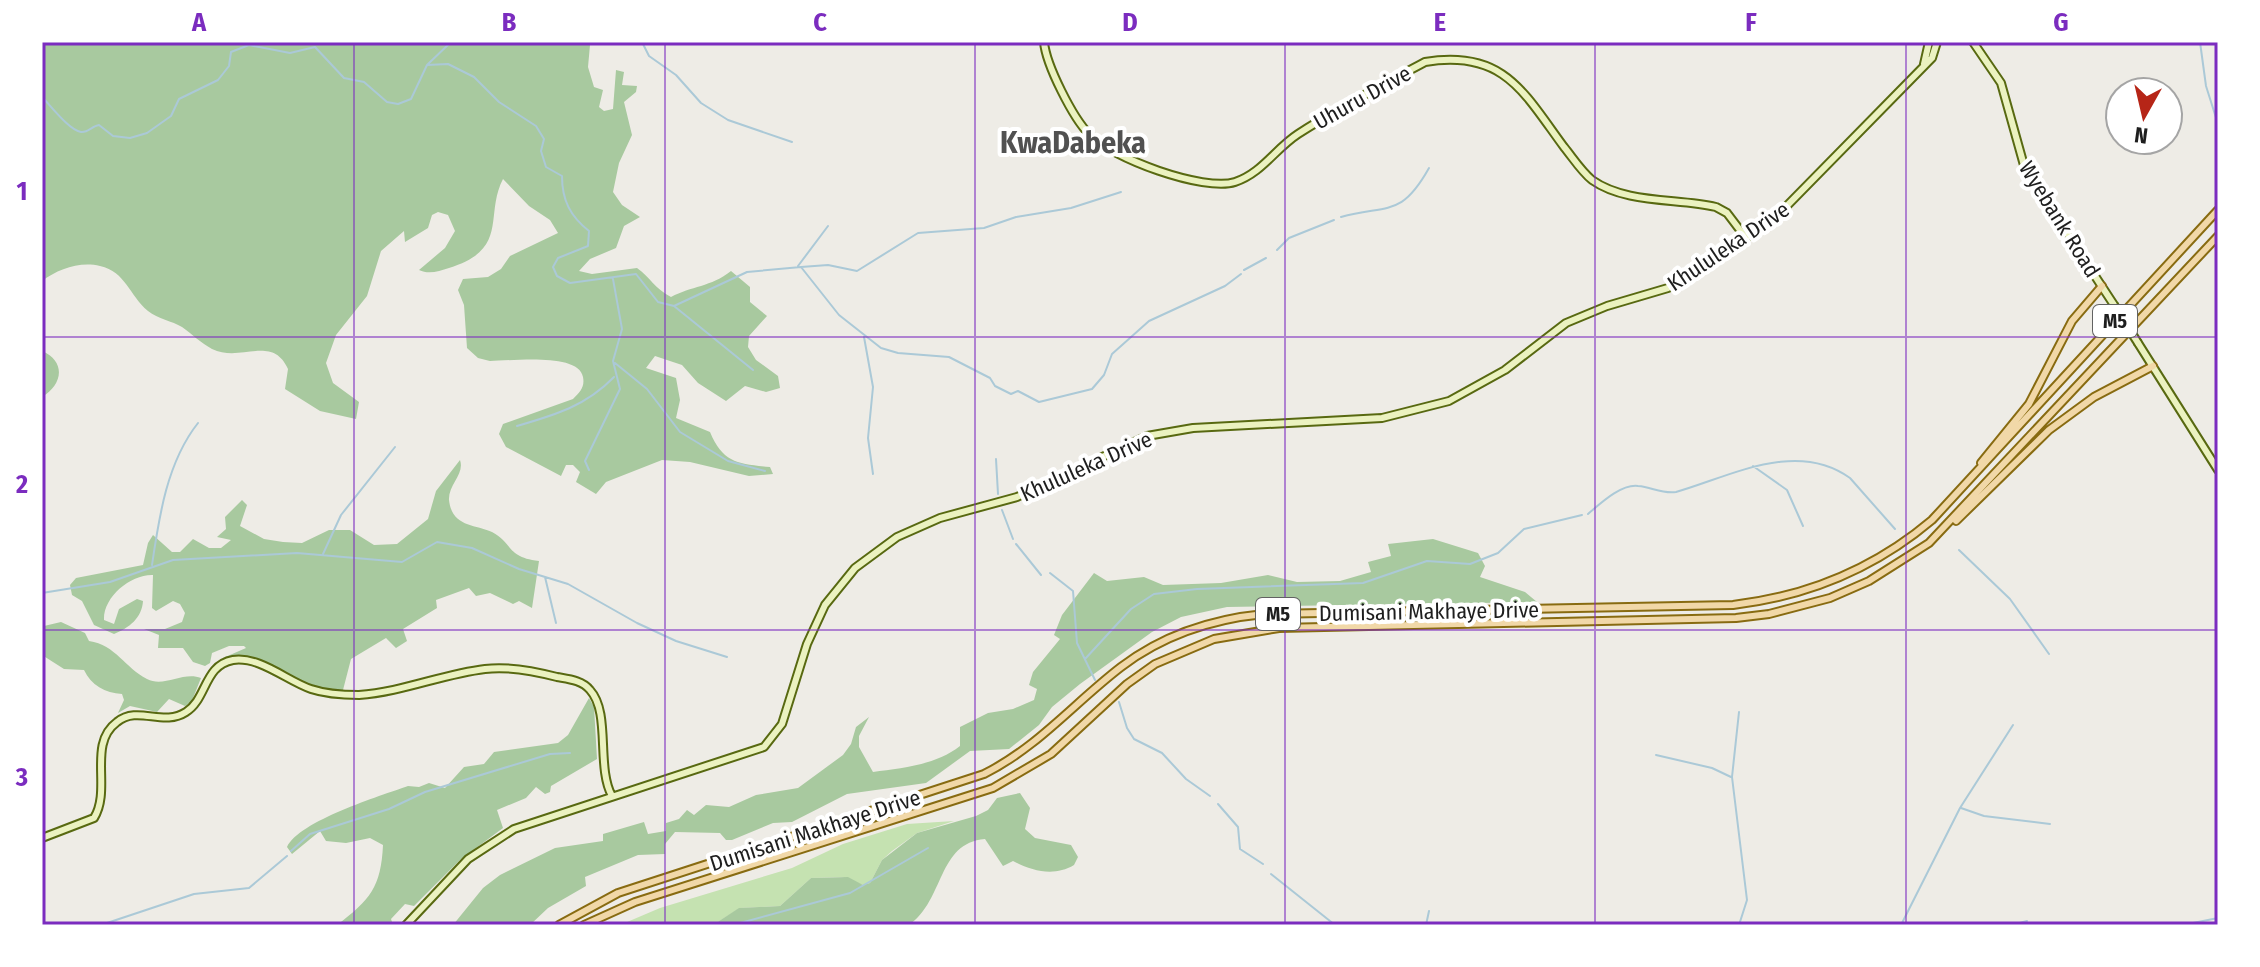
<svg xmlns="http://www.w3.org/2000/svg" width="2260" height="967" font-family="'Fira Sans Condensed',sans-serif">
<rect width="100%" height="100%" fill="#eeece6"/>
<path fill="#c5e2b1" d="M954,821L917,833L892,851L882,860L870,883L863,885L842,877L811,878L780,906L740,908L713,925H620L660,908L792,868L843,844L907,824Z"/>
<path fill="#a8c99f" d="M42,42H601L590,45L588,67L594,87L603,90L599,107L604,111L613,109L616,70L624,72L622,85L637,86L636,92L624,102L632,135L619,163L613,192L622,205L640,217L624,226L616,248L590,259L579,271L592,274L637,268C650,277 655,289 671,297C691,286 711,287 731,271L750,287V302L767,316L749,336L748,347L756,360L778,376L780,388L766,392L745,386L726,401L698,383L682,365L655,356L646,368L676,378L680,400L676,418L710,432C723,463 738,464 770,467L773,474L749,476L690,462L662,460L606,482L596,494L576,482L580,472L573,465H566L561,476L506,447L499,434L503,424L573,399C580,392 585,387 583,377C579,352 510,361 490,361L478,358L467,348L464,305L458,290L463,279L488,277L501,269L510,256L558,233L550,220L529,206L503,179C484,216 510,249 449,268C439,271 429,275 419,270L445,248L455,231L448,215L438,212L432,215L428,228L405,242L404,231L381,251L367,296L336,335L326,363L333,383L359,402L356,419L320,411L285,389L288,369C272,334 241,363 212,349C201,343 192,334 182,327C172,321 158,319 148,311C129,295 126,272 100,266C80,261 58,269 42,281Z
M42,351C67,362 62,385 42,397Z
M460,460C465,474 448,485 449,500C452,527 474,524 492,532C513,543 506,557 539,561L532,608L519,601L513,604L490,593L476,596L469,588L436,600L437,608L403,629L407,641L396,648L386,638L351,659L343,690C300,693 266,653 223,658L246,648L244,646H229L212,653L210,663L205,666L193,662L183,648H158L159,635L144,629H165L182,622L185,613L180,604L173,601L156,611L152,608L153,575C131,574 103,597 104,620L114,624L119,609L137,599L143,601C142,618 129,628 114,634L94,625L82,601L72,595L70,585L76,578L143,565L148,543L153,535L172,552H180L193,539L209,548H221L231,540L217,537L226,529L225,517L242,500L247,505L240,526L264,539L283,542L302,543L329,530H350L374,545L397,544L428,519L436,491Z
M1433,539L1478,553L1485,566L1480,577L1525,592L1537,602L1227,607L1181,617L1152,632L1080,684L1052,707L1039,725L1009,749L970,751L926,783L847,794L792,822L773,823L732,840H726L720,833L675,832L665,844V854L638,855L585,877L586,886L548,908L530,925H453L483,888L500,875L555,848L603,841V834L644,822L648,834L666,831V823L679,819L687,810L694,815L706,805L729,807L756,795L798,788L843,755L851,744L856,727L869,717L859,736V747L873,772C902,768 936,765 960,746V727L988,713L1013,709L1034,700L1037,689L1029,685L1033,672L1060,639L1054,635L1062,615L1094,573L1107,581L1144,577L1163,585L1221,583L1268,575L1297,582L1340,581L1371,572L1368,562L1391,556L1388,544Z
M61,622L85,633L89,641C116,645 125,668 147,679C164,688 183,671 201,678L191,703L185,706L169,699L157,712L130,706L118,713L124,700L122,694C105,693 91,685 84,670L64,669L42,655L44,626Z
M589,698L594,707L597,759L551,786L550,792L545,794L536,787L526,798L497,810L503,828L460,860L414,906L405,904L391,919L393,925H337C370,900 381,887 383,845L370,838L346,843L326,841L320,831L292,854L287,847C299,821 380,796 408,786L419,787L429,783L445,788L464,767L484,764L494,752L558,743L568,735Z
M1020,793L1030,808L1025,829L1035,838L1071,845L1078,857L1074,865C1054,877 1032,871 1013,861L1003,866L985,839C937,843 945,900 909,925H713L739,908L780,906L811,878L848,877L863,885L870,883L882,860L917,833L976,816L988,810L997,798Z"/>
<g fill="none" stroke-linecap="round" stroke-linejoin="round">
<path stroke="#abc9d7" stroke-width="2" d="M642,42L649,56L676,75L701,103L728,120L792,142
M2200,42L2206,86L2218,124
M427,65L448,64L474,77L499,102L536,126L544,139L541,151L546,167L562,176C562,200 570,216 589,231L588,246L558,258L553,267L557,276L570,283L636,274L658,302L674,306L747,272L801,267L839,315L881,348L898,353L949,357L990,378L995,386L1011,394L1018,391L1039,402L1092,389L1104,375L1112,354L1149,321L1225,286L1241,274
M42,97C51,106 69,130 81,132C88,133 92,126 99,125L113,136L130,138L147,133L171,116L179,99L218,80L229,66L231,52L249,45L290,53L315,47L344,78L364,82L387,102L398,104L411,99L427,65L451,42
M1341,217C1388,204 1401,218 1429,168
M1277,250L1289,238L1334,220
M798,266L828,226
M801,267L828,265L857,271L918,233L984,228L1016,217L1071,208L1121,192
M1244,270L1266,258
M674,306L753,370
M864,337L873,387L868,438L873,474
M615,363L647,389L680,432L728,461L765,471
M517,426C555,415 586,406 614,377
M996,459L998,494
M1753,466L1787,490L1803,526
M589,470L585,461L620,389L613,361L622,329L613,279
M1002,510L1013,539
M1588,514C1601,503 1621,484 1638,486C1652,487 1661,494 1676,492C1729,477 1796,439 1850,478L1895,529
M1016,544L1041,575
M1959,550L2010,599L2049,654
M323,554L341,515L395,447
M152,565C159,517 167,462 198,423
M1050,573L1073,591L1077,643L1095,680
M545,577L556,623
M42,593L110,582L173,560L297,553L402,562L437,542L472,548L519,569L568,584L637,623L676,641L727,657
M1085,659L1131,609L1154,594L1197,589L1363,583L1427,561L1470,564L1498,553L1524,529L1582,515
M1119,702L1127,728L1134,739L1162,753L1186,779L1210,796
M1656,755L1712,768L1731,777
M1218,804L1238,827L1240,849L1263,864
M1961,808L1984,816L2050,824
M291,851L310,834L389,809L425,792L550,754L570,753
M1271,874L1335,925
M101,925L194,894L249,888L287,856
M733,925L850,893L928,848
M1426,925L1429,911
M1739,925L1747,900L1732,777L1739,712
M1901,925L1960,808L2013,725
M2012,925L2027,921
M2183,925L2218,918"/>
<g stroke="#586911" stroke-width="10">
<path id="secondary" d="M1044,42C1046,65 1073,118 1089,134C1111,158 1204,192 1235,182C1262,173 1275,149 1298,134C1338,108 1382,85 1425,62C1504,49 1524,93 1564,147C1573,158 1581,171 1592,180C1626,204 1677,198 1716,207L1727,213L1746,238
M1973,42L2001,83L2025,169L2114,305
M1924,64L1929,42
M2138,343L2218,470
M42,838L94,818C112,789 87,744 117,722C138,705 163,727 186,712C207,699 204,665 233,660C260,656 287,681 311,689C326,694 344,695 359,695C402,692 443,674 485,669C508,666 534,671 557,677C568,679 582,680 590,690C611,713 596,767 612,796
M406,925L468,859L514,829L764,747L782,724L807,644L825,605L855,568L897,537L940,518L1017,497L1147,436L1193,428L1382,418L1449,401L1505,370L1566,323L1607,306L1668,288L1772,221L1932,58L1937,42"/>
</g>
<g stroke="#886b11" stroke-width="10">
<path id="primary" d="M1981,463L2029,404L2072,321L2102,286
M1956,521L2049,430L2094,397L2153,366
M559,925L618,893L984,774C1038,747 1074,703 1121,667C1163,635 1212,619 1264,614L1733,605C1809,596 1874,569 1932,520L2218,210
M584,925L635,902L993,788L1051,754L1127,684L1155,664L1214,639L1279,628L1736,618L1769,614L1830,598L1869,581L1929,543L2218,236"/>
</g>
<use href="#secondary" stroke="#ebf2c0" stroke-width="6"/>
<use href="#primary" stroke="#f1d8a8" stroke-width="6"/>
<g stroke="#586911" stroke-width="10" stroke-linecap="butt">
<path id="secondary-bridge" d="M2114,305L2138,343"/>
</g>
<use href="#secondary-bridge" stroke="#ebf2c0" stroke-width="6"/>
</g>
<path fill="none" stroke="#7b2cbf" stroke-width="2" stroke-opacity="0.55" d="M354,42V925M665,42V925M975,42V925M1285,42V925M1595,42V925M1906,42V925M42,337H2218M42,630H2218"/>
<g text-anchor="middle" stroke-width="8" stroke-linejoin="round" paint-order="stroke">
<g fill="#fff" stroke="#626262" stroke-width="2">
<rect x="2093" y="305" width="44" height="32" rx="6"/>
<rect x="1256" y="598" width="44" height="32" rx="6"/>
</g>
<g font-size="20" font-weight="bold" fill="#1e1e1e">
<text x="2115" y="328">M5</text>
<text x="1278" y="621">M5</text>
</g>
<g font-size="22" fill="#1e1e1e" stroke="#fff">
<text transform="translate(1362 97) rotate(-29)" y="8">Uhuru Drive</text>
<text transform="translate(2060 219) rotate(58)" y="8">Wyebank Road</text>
<text transform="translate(1728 246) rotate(-34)" y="8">Khululeka Drive</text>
<text transform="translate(1086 466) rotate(-24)" y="8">Khululeka Drive</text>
<text transform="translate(1429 611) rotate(-1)" y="8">Dumisani Makhaye Drive</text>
<text transform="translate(815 830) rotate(-18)" y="8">Dumisani Makhaye Drive</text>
</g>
<g font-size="30" font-weight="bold" fill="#515151" stroke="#fff">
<text x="1073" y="153">KwaDabeka</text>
</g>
</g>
<rect width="2260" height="967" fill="none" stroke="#ffffff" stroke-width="88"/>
<g transform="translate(2144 116) rotate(188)"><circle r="38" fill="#ffffff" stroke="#a5a5a5" stroke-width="2"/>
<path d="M0-6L14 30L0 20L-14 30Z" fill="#b62517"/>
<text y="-12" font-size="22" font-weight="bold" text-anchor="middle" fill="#1e1e1e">N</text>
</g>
<rect x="44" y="44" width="2172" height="879" fill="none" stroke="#7b2cbf" stroke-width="3"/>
<g font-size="26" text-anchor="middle" font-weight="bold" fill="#7b2cbf">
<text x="199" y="31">A</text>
<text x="509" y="31">B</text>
<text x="820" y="31">C</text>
<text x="1130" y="31">D</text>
<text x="1440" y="31">E</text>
<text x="1751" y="31">F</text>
<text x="2061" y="31">G</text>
<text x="22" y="200">1</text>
<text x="22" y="493">2</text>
<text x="22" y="786">3</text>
</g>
</svg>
